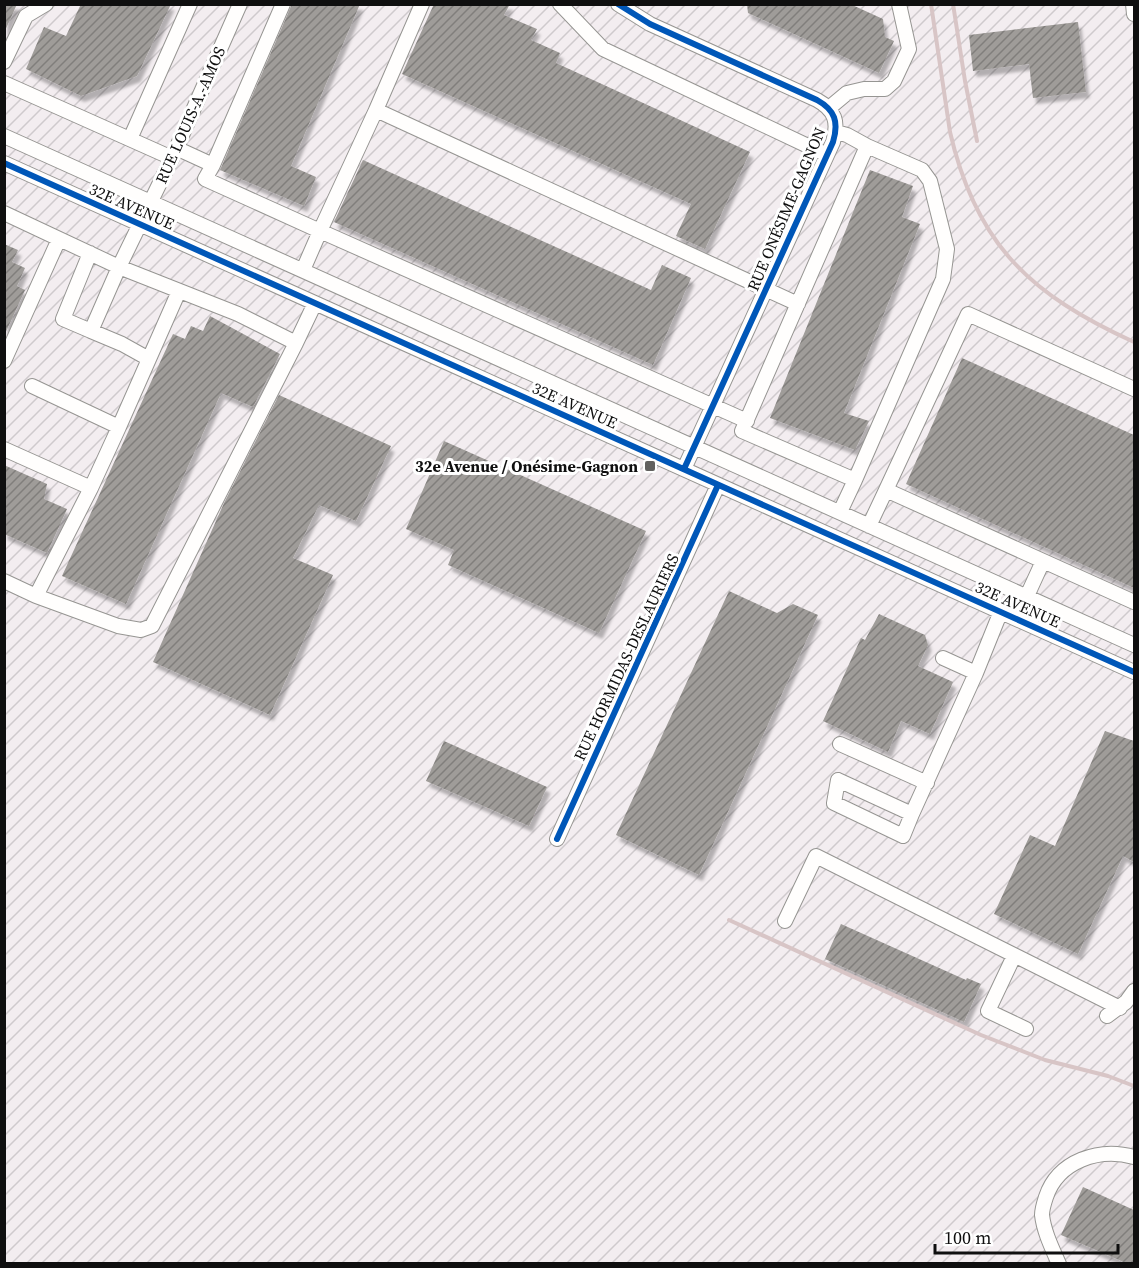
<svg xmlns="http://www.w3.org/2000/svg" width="1139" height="1268" font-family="'Source Serif 4',serif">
<defs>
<pattern id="industrial-furrows" width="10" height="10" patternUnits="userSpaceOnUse" patternTransform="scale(1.5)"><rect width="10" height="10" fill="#f3edf0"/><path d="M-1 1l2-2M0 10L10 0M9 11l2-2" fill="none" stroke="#cfcacd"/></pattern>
<pattern id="building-hatch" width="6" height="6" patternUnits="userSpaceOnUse" patternTransform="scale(1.5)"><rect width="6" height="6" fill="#9f9c99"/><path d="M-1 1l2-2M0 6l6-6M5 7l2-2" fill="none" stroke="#807e7b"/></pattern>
<filter id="shadow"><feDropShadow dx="3.5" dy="6" stdDeviation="1.5" flood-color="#0004"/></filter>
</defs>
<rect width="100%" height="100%" fill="#fcfaf4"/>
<path fill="url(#industrial-furrows)" d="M5,5H1134V1263H5Z"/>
<path fill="url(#building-hatch)" filter="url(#shadow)" d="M4,4H17L4,33Z
M81,4H171L137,76L81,96L26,69L44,27L66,36Z
M292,4H360L291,166L316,177L304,206L220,170Z
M434,4H510L504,15L537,29L531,40L560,53L556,63L750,152L705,249L676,236L691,204L402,74Z
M747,4H850L883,19L885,37L894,41L879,73L748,13Z
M1078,22L1086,92L1033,98L1029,64L973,71L969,35Z
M363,160L651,290L662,265L691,278L653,365L334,222Z
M870,170L913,186L902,217L920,224L844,413L869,421L855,450L770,418Z
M4,244L18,250L12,262L25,268L17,286L25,290L4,336Z
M210,316L280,354L253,407L221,393L126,604L62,576L173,334L185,339L191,326L203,331Z
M962,358L1134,435V588L906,484Z
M279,395L391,446L356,521L319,505L293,558L333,575L270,715L153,662L224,503Z
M444,441L646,531L599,633L448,565L454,550L406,529Z
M4,465L47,484L44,499L67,509L47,553L4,534Z
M729,591L777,613L793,604L818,615L699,875L616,835Z
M879,614L925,635L928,645L918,666L953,682L930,734L901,721L888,752L823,721L861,638L865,640Z
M1105,731L1134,741V862L1123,856L1078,954L994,914L1030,835L1055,846Z
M444,741L547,787L529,826L426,781Z
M841,924L966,980L967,978L981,984L964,1022L825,959Z
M1083,1187L1134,1210V1263H1126L1061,1235Z"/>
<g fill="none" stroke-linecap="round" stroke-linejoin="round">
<g stroke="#969592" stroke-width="16">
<path id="minor" d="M283,4L213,165L205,179L320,231L303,270
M560,4L603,49L827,155
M618,4L650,24L817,100C835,110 839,122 833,142L684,469
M1133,4L1134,14
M4,62L26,16L46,4
M4,83L172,158
M829,108L847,93L864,89H885L894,81L909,49L899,4
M376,110L422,4
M836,132L847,135L867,146
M4,136L1134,645
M130,139L190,4
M176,148L213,165
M4,163L1134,672
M4,213L119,267L172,158L240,4
M90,253L63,319L91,331L119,267L238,314L296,343L315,303
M91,331L122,344L149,359
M4,361L59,239
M32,386L119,427L179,291
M747,421L320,231L376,110L798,304
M4,449L91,488L119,427
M886,490L968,314L1134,389
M840,512L855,480L943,279L947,249L930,181L922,170L867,146L742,431L855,480
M869,526L886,490L1134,602
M4,581L36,596L91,488
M36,596L118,626L141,630L152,626L296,343
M1027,596L1043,561
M943,658L976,673
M840,744L927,783
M838,780L912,814L903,836L834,803Z
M912,814L976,673L1001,611
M557,839L718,485
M785,921L816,856L1120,1008
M1014,956L988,1011L1026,1029
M1107,1016L1126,1002L1134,991
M1059,1264C1052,1248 1044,1232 1042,1215C1042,1209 1044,1203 1046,1197C1058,1161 1099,1147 1134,1157"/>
</g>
<use href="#minor" stroke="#fffefd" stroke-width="14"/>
<path stroke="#d8c5c6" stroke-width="4" d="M931,4L950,132C976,245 1031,295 1134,342
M953,4L965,81L977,141
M729,920L981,1035L1045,1060L1108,1076L1134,1086"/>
<g stroke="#fff" stroke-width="10">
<path id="cycleway" d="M618,4L650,24L817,100C835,110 839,122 833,142L684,469
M4,163L1134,672
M557,839L718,485"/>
</g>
<use href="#cycleway" stroke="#0057b8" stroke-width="6"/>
</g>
<rect fill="#62615f" stroke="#fff" stroke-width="2" x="644" y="460" width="12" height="12" rx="3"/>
<g text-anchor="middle" stroke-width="6" stroke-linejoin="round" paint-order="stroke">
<g font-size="16" fill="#0f0f0f" stroke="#fff">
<text transform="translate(190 115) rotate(-66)" y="6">RUE LOUIS-A.-AMOS</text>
<text transform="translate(132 206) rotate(24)" y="6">32E AVENUE</text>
<text transform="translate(786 209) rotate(-67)" y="6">RUE ONÉSIME-GAGNON</text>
<text transform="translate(575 405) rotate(24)" y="6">32E AVENUE</text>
<text transform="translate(1018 604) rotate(24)" y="6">32E AVENUE</text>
<text transform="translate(626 657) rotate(-65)" y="6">RUE HORMIDAS-DESLAURIERS</text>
</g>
<g font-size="16" font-weight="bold" fill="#0f0f0f" stroke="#fff" text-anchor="end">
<text x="638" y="472">32e Avenue / Onésime-Gagnon</text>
</g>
</g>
<rect width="1139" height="1268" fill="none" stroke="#0f0f0f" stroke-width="12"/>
<path d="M935 1244v9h183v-9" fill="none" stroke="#0f0f0f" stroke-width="3"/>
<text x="944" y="1244" font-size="18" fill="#0f0f0f" stroke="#ffffff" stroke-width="4.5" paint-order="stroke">100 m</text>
</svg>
